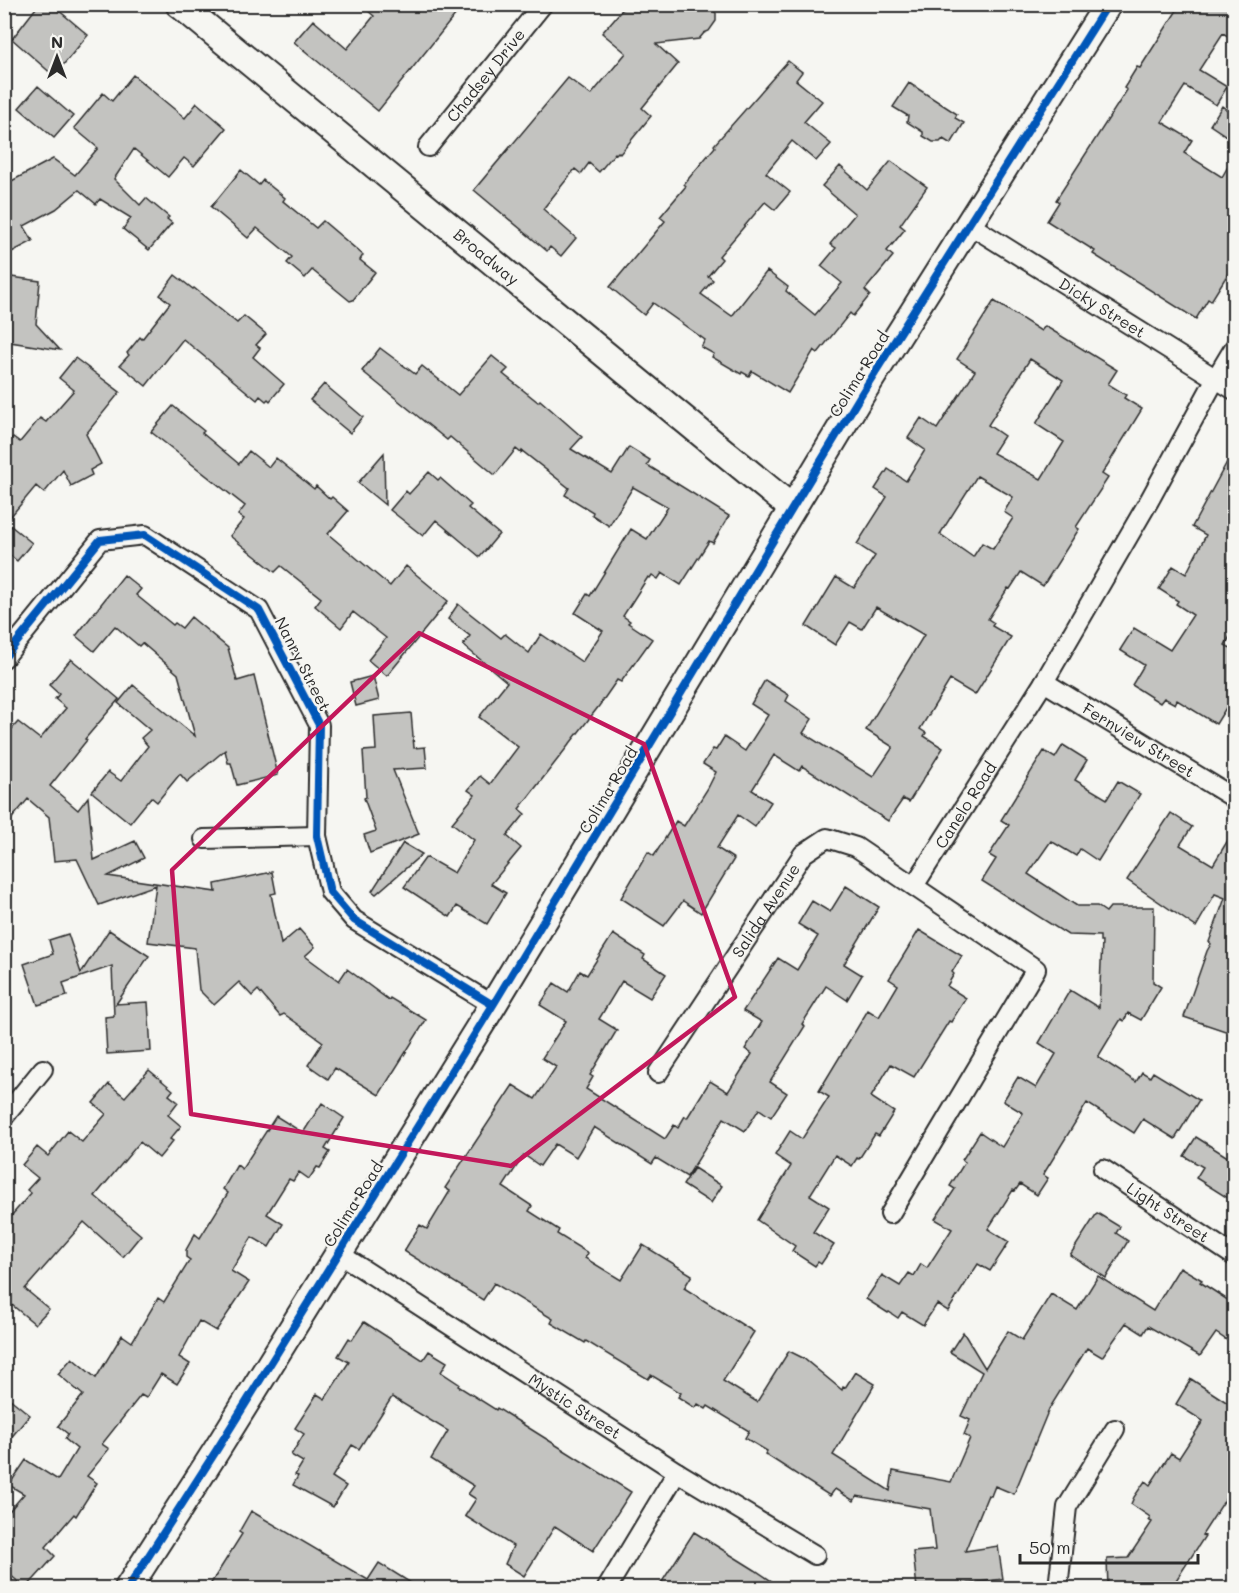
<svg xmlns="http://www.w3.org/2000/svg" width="1239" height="1593" font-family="Mali,sans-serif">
<rect width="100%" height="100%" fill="#f6f6f2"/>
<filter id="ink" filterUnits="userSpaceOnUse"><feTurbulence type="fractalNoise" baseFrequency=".0167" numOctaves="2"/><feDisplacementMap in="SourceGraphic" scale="12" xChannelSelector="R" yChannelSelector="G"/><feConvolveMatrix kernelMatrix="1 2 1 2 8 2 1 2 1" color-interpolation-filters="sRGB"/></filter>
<g filter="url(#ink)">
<path fill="#c3c3c0" stroke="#2b2b2b" stroke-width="1.5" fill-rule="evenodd" d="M39,4H51L88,35L54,76L12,39Z
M360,4H464L378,111L294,42L313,20L347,49L374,16Z
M627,4H705L716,13V21L709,31L704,33L699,39L656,44L678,64L642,108L651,116L620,154L618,152L616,154L615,153L599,172L589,163L581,174L575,169L543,209L576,238L561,256L550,247L547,251L474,190L568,78L591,95L626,53L602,33Z
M1181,4H1234V40L1223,33L1199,70L1227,87L1216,105L1185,86L1162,122L1192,140L1184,153L1222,177L1234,156V264L1211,301L1208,299L1196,319L1093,254L1095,251L1047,221L1059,202L1056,200L1127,90L1124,88L1137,67L1140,68Z
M788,61L802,72L796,80L822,101L804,122L831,144L816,161L792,141L766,173L790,192L775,210L765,202L719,256L722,259L708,276L713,280L701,294L732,316L767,271L788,287L786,291L815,315L842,283L821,266L836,248L830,244L855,214L822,186L840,166L867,190L891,161L927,187L900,225L905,229L887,251L893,256L865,290L870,295L853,316L850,313L818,353L814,350L788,393L752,371L749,376L742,372L741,374L712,357L714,354L701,347L705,340L653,303L644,315L610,287L665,221L660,217L686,186L684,184L715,147L714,145Z
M133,75L185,118L197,103L226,128L194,166L184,158L168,177L134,149L114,179L140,205L146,198L169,217L167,219L172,223L149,250L123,229L131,218L100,199L96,204L79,190L56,209L24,226L33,241L4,256V185L53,159L75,175L98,148L74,128L103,93L112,101Z
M909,83L957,114L955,118L964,123L951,144L943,139L940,142H933L923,136V132L907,122L908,116L893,107Z
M38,86L73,116L54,138L19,108Z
M1222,106L1234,115V141L1210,125Z
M241,170L259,185L263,180L285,198L283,201L316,228L323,221L363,255L360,260L375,272L353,300L350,301L312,270L305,278L287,263L292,257L257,228L248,238L211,207Z
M175,275L193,289L194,288L237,323L244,316L266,334L256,345L260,348L253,357L284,384L270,401L268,399L266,401L260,396L257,400L183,339L146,386L120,365L129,355L127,353L140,337L142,339L170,303L160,295Z
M4,276L40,281L36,324L60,350L4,341Z
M994,301L1041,331L1045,326L1117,370L1108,384L1126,395L1124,398L1142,409L1102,474L1108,478L1076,527L1079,529L1043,586L1021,572L1010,589L1008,588L988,619L994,623L992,626L1011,637L975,695L950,680L920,729L926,733L924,736L943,748L909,802L903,799L888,821L802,766L799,771L774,755L752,790L771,802L755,827L738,815L717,848L734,859L701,913L683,901L664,926L621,898L648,852L654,856L676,821L684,826L708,788L716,772L703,764L713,749L716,750L724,737L745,751L768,715L751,704L765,680L789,695L786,701L812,719L803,733L873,777L893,747L866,730L924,635L876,607L862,629L850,622L835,645L806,626L836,577L854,588L875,556L857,544L887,497L875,489L888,469L906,481L925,450L908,438L921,418L937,429L975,371L957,359ZM1030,359L1063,380L1036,424L1064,442L1041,479L993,453L1004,436L988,425ZM977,476L1013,497L1004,512L1013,518L993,549L982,543L973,557L940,534Z
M380,348L415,374L422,366L458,395L492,356L508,369L503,374L538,402L540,400L582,437L571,449L612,474L629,447L650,460L647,465L729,516L713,543L709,541L681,585L662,573L658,579L652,575L650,578L648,577L623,616L630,621L628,623L652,639L621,682L617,680L599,706L519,809L525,814L507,836L521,848L491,884L506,893L487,924L457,906L450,917L404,887L426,857L454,873L474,840L452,823L475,795L468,790L480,776L490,784L518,747L479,717L507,682L463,645L470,636L448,619L458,604L501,638L505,634L529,653L541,634L582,662L603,631L575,613L587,594L590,596L631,529L647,539L668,507L633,487L609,526L592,515L593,512L565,495L569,488L522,451L521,453L516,449L495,475L450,437L447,440L362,371Z
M75,358L120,392L86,434L101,464L90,470L92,475L71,486L63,470L44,493L36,486L6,522L32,543L17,561L4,550V446L13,437L20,442L40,418L46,422L74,390L59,378Z
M324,384L363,417L350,433L310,400Z
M173,406L204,431L202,433L239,464L249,451L269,467L276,458L314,489L316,486L330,499L332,497L348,511L328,534L390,586L406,566L448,601L387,676L368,660L386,638L353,612L341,628L315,606L321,598L281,566L275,572L230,536L244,519L238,515L245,506L151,432Z
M1234,449V630L1225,645L1234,650V711L1227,706L1216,724L1177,700L1175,704L1164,698L1160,703L1132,685L1144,665L1120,650L1134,628L1170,650L1193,615L1176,604L1178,601L1159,589L1173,566L1186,574L1206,535L1192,527Z
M384,453L385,505L358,483Z
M429,472L438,480L440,478L471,505L468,508L499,534L480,557L436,520L423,536L390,510L406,491L409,494Z
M124,575L141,589L136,595L173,625L175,623L182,628L191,617L228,648L237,681L254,676L278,775L237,785L231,763H228L225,750L187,782L180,774L157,802L151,797L130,823L92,792L108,772L121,781L148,746L141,738L150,730L118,703L133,685L195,736L178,674L142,643L139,646L115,626L94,651L76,636Z
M71,659L119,699L85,739L87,740L50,786L78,810L88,797L94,860L135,841L144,858L108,876L216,892L215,884L272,872L276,893L271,894L281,944L299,929L315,947L305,956L339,981L347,969L389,1000L390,998L426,1020L379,1095L335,1068L328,1079L308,1065L323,1042L284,1014L280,1016L258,990L252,996L239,982L214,1005L199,990L195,948L148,942L156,885L99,905L77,859L54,861L49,817L28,799L4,828V738L18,722L40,739L66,708L55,699L59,694L49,685Z
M373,676L379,700L356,706L350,682Z
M411,713L414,748L425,747L427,768L393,770L419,834L370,853L364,835L376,831L364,798L366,797L363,751L376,750L374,716Z
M1063,745L1087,760L1075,780L1107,799L1118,781L1140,794L1098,861L1080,849L1076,856L1051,841L1028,874L1077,906H1097L1106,912L1110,907H1154L1153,982L1161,987L1141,1020L1128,1013L1124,1021L1121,1019L1098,1057L1136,1082L1142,1072L1150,1077L1153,1072L1199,1100L1175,1139L1143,1119L1134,1133L1087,1103L1043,1175L1048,1178L1037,1195L1020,1184L1015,1191L1013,1190L988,1229L1009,1242L990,1271L978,1264L948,1311L937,1304L923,1325L902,1312L898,1318L889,1312L888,1313L866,1299L882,1275L900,1286L909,1273L914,1276L921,1264L927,1268L952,1229L935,1219L955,1189L950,1186L965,1162L962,1160L980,1132L1002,1147L1023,1113L1003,1101L1018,1077L1036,1088L1056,1054L1039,1043L1070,990L1099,1008L1102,941H1100V936L1068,935L982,881L996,859L989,855L1009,825L1001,820L1044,751L1055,758Z
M1171,813L1192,827L1180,845L1213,865L1234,830V1034L1184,1017L1207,951L1211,944L1209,942L1225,898L1215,894L1196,927L1127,880Z
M403,843L422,854L376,894L372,891Z
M846,886L879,907L844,964L862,975L847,1000L826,986L802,1024L805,1026L770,1082L787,1093L771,1117L759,1109L745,1131L724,1118L687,1177L656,1158L652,1164L594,1127L576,1157L555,1144L540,1166L524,1155L503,1187L532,1206L529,1211L559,1230L557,1234L588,1253L585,1258L621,1280L643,1245L692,1275L684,1288L754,1332L723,1381L757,1402L789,1351L803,1358L842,1390L843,1387L845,1388L855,1372L875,1384L833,1455L890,1491L893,1471L951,1482L970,1438L964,1435L970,1420L961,1416L982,1372L950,1352L963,1332L985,1368L1008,1331L1022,1340L1051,1294L1077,1310L1098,1276L1153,1311L1180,1267L1202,1280L1200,1282L1234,1304V1345L1216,1333L1200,1356L1148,1326L1143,1334L1126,1323L1102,1357L1087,1348L1049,1409L1014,1494L995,1486L991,1496L988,1495L965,1551L998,1546L1003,1579L933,1588H917L913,1552L935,1550L930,1509L857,1496L854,1501L835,1489L830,1496L765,1454L767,1451L745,1438L749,1431L708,1406L706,1409L698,1404L695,1408L678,1397L681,1393L651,1375L648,1379L586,1341L585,1343L551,1323L553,1319L494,1283L483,1300L404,1251L420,1225L427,1229L450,1191L445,1188L513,1085L535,1099L556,1067L542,1058L566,1021L540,1005L554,983L568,992L580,971L587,975L613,934L645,955L643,959L666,974L650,998L622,981L599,1019L617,1030L590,1075L593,1077L586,1089L665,1139L674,1125L678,1128L685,1116L687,1118L710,1081L728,1092L752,1054L745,1049L762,1022L743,1011L778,958L797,970L818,936L798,924L812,901L830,912Z
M109,930L149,956L116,1004L148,1002L151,1051L107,1054L105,1017L114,1016L112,966L63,983L67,996L38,1005L24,964L53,954L49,940L68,934L81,973Z
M919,930L962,956L952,972L954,974L947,986L966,998L951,1022L949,1021L914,1077L891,1064L871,1097L894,1112L879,1136L875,1134L859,1159L857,1158L852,1166L835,1155L810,1195L829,1207L813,1232L834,1245L821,1264L818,1262L815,1266L792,1251L795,1246L757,1220L791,1166L775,1155L790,1131L802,1139L829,1097L819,1091L868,1010L879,1017L898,985L889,979Z
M149,1070L173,1090L169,1095L178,1102L168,1115L181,1126L170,1139L173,1141L159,1158L140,1142L95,1196L141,1235L123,1257L84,1222L25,1289L49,1309L35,1324L12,1305L4,1314V1224L31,1193L27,1190L38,1178L22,1165L37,1147L48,1156L68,1131L82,1142L106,1114L93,1103L109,1084L125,1097Z
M322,1103L344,1118L325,1149L330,1152L320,1168L317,1167L309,1179L299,1172L293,1181L289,1179L267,1214L283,1224L269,1247L252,1237L231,1271L249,1282L216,1331L199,1321L179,1357L190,1364L177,1384L161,1374L146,1398L141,1395L102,1444L109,1449L87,1476L97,1483L76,1516L74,1514L46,1547L55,1556L26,1588L4,1570V1517L24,1494L9,1485L26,1460L58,1480L77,1449L65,1439L68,1434L58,1426L83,1395L58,1374L72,1358L96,1378L122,1335L132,1342L158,1298L164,1302L190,1260L186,1257V1250L195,1234L200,1238L228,1193L223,1189L237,1165L242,1169L276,1116L303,1133Z
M1196,1137L1234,1161V1202L1196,1178L1203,1167L1184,1156Z
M694,1168L722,1186L711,1203L683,1185Z
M1097,1213L1120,1227L1116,1233L1128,1241L1106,1278L1070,1255Z
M364,1322L423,1360L429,1351L447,1362L441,1372L459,1384L458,1386L496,1410L497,1408L631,1492L593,1551L555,1526L524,1576L505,1564L513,1546L465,1516L476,1499L468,1494L474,1486L431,1459L448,1431L392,1397L359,1449L352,1445L332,1477L346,1486L333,1507L293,1485L298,1476L295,1475L303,1462L291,1455L304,1434L295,1428L317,1394L325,1399L349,1362L338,1356L349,1338L352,1340Z
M1191,1379L1234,1407V1486L1202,1535L1205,1536L1171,1588H1108L1107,1559L1128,1558L1152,1522L1148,1520L1150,1517L1131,1504L1134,1497L1145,1481L1150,1485L1171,1453L1179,1458L1203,1421L1176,1404Z
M4,1394L30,1415L4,1446Z
M251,1511L368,1580L379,1563L419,1588H208L242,1534L239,1532Z
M694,1532L755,1570L782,1588H658Z"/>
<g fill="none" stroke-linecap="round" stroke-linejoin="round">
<g stroke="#2b2b2b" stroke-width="22">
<g id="street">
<path id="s1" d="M428,147L543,4"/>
<path id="s2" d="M970,225L1234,390"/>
<path d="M4,658L100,540L145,535L259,610L319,725L317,836L330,892L354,920L493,1005"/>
<path id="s3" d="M1044,682L1234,798"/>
<path d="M204,839L317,836"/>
<path id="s4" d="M914,886L1044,682L1149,501L1216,378L1234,348"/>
<path id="s5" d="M658,1073L803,854L827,838L856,847L1036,969L890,1214"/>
<path d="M4,1117L43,1069"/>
<path id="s6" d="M1103,1169L1234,1256"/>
<path id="s7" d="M338,1253L677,1472L815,1555"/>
<path d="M607,1588L677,1472"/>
<path d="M1058,1588L1067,1507L1115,1429"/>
</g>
</g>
<g stroke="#2b2b2b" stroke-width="30">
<g id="secondary">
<path id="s8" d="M179,4L792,508"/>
<path d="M128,1588L216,1451L493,1005L862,393L1108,4"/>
</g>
</g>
<use href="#street" stroke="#f6f6f2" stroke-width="18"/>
<use href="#secondary" stroke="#f6f6f2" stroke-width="26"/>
<g stroke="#f6f6f2" stroke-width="11">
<path id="cycleway" d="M4,658L100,540L145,535L259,610L319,725L317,836L330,892L354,920L493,1005
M128,1588L216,1451L493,1005L862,393L1108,4"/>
</g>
<use href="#cycleway" stroke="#0057b8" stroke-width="8"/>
</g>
</g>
<path fill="none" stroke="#c2185b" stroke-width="4.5" stroke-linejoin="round" d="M419,633L644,744L735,997L511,1166L191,1114L172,870Z"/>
<g text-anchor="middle" stroke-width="4.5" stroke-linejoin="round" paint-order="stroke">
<g font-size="16" fill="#2b2b2b" stroke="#f6f6f2">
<text dy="6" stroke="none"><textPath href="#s1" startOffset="92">Chadsey Drive</textPath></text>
<text dy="6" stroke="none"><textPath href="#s8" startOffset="398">Broadway</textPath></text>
<text dy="6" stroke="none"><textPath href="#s2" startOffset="156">Dicky Street</textPath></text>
<text transform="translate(859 374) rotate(-58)" y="6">Colima Road</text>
<text transform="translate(303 664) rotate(63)" y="6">Nanry Street</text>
<text dy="6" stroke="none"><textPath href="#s3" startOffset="111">Fernview Street</textPath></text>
<text transform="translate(608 790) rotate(-59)" y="6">Colima Road</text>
<text dy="6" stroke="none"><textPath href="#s4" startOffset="96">Canelo Road</textPath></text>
<text dy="6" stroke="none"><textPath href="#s5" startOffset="195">Salida Avenue</textPath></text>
<text transform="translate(353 1204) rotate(-58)" y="6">Colima Road</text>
<text dy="6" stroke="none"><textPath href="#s6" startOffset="78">Light Street</textPath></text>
<text dy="6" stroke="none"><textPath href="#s7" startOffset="282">Mystic Street</textPath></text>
</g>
</g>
<rect width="1239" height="1593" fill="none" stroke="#f6f6f2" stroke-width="24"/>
<rect x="12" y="12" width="1215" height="1569" fill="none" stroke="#2b2b2b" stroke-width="2" filter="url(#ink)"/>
<g transform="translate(57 57)" stroke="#f6f6f2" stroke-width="4.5" paint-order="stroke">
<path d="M0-4.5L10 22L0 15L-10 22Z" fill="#2b2b2b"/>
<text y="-9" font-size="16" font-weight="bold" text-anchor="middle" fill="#2b2b2b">N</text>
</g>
<path d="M1020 1554v9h178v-9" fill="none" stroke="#2b2b2b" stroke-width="3"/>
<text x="1029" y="1554" font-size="18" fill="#2b2b2b" stroke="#f6f6f2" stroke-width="4.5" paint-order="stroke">50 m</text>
</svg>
